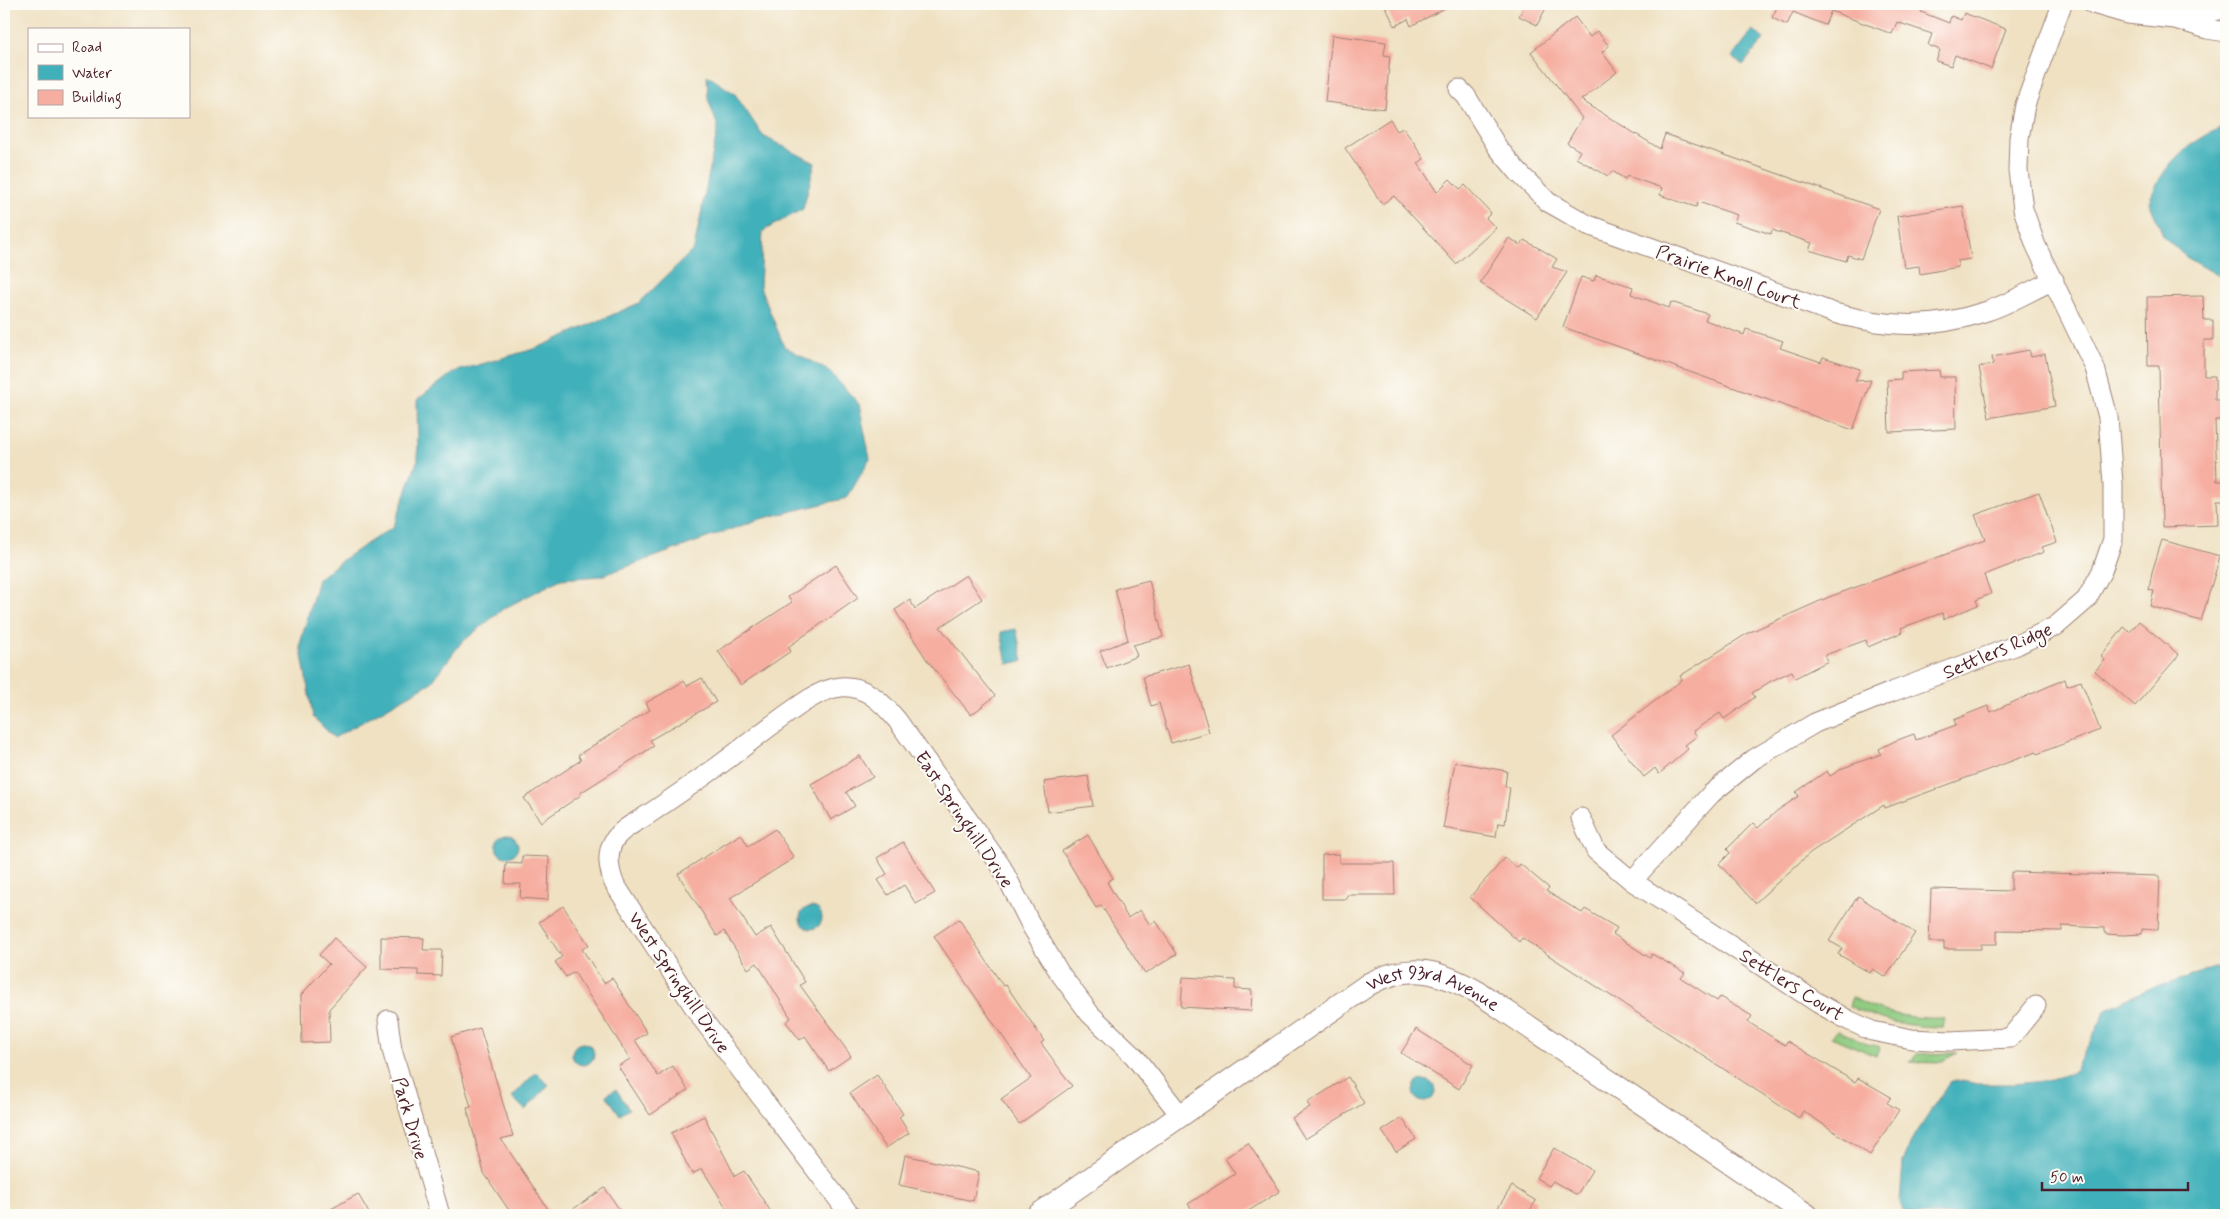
<svg xmlns="http://www.w3.org/2000/svg" width="2230" height="1219" font-family="Mynerve,sans-serif">
<rect width="100%" height="100%" fill="#fdfcf7"/>
<filter id="ink" filterUnits="userSpaceOnUse"><feTurbulence type="fractalNoise" baseFrequency=".02" numOctaves="2"/><feDisplacementMap in="SourceGraphic" scale="10" xChannelSelector="R" yChannelSelector="G"/><feConvolveMatrix kernelMatrix="1 2 1 2 8 2 1 2 1" color-interpolation-filters="sRGB"/></filter>
<filter id="wash" filterUnits="userSpaceOnUse"><feTurbulence type="fractalNoise" baseFrequency=".0096" numOctaves="4" result="noise"/><feDisplacementMap in="SourceGraphic" scale="20" xChannelSelector="R" yChannelSelector="G"/><feGaussianBlur stdDeviation="1.12" result="paint"/><feColorMatrix in="noise" values="0 0 0 0 0 0 0 0 0 0 0 0 0 0 0 0 0 1.4 0 .05"/><feComposite in="paint" operator="in"/></filter>
<g filter="url(#wash)">
<rect width="100%" height="100%" fill="#efe1c2"/>
<path fill="#8fcb81" stroke="#6c7556" d="M1852,997C1881,1014 1911,1019 1944,1018L1942,1027C1908,1027 1879,1021 1849,1006Z
M1838,1030L1864,1043L1880,1047L1876,1056L1831,1037Z
M1957,1053L1938,1063L1910,1062L1917,1054Z"/>
<path fill="#40b0ba" stroke="#456872" d="M1753,30L1764,39L1743,65L1732,57Z
M707,75L735,94L763,136L815,163L803,209L763,231L760,287L784,346L830,372L859,404L870,459L847,498L760,519L601,576L561,579L503,609L460,644L432,682L334,738L313,717L300,644L318,579L345,558L394,526L418,459L417,400L454,372L537,348L639,303L694,249L718,127L708,99Z
M2226,125V280L2186,257L2164,237L2149,202C2165,160 2187,144 2226,125Z
M1016,629L1023,661L1007,664L1001,632Z
M496 846a11 11 0 1 1 22 0a11 11 0 1 1-22 0Z
M800 918a11 11 0 1 1 22 0a11 11 0 1 1-22 0Z
M2214,967L2226,968V1215H1913L1903,1211L1900,1203L1903,1162L1912,1140L1949,1083L1956,1080L1978,1084H2015L2052,1080L2075,1070L2107,1009L2145,990L2187,978Z
M572 1054a11 11 0 1 1 22 0a11 11 0 1 1-22 0Z
M536,1072L549,1085L525,1110L512,1097Z
M1413 1091a11 11 0 1 1 22 0a11 11 0 1 1-22 0Z
M616,1089L629,1109L620,1115L606,1095Z"/>
<g id="blocks">
<path fill="#f6aea0" d="M1384,4H1453L1411,26L1408,19L1395,26Z
M1525,4H1548L1537,25L1519,16Z
M1775,4H1924L1921,12L1949,23L1951,16L1961,20L1964,13L2006,29L1991,69L1955,55L1951,66L1936,61L1940,50L1928,45L1932,34L1897,22L1892,34L1831,11L1825,25L1793,12L1787,25L1772,18L1778,5Z
M1575,17L1590,37L1597,31L1609,46L1602,52L1617,72L1581,100L1660,149L1665,134L1879,209L1861,259L1848,255L1846,261L1809,250L1812,243L1772,230L1771,234L1734,222L1737,215L1698,202L1696,207L1677,201L1660,195L1662,188L1627,176L1625,179L1612,171L1608,176L1576,158L1580,151L1567,143L1582,118L1531,52Z
M1332,35L1386,42L1384,55L1390,56L1385,109L1325,102Z
M1390,119L1397,131L1403,128L1415,144L1424,159L1418,163L1437,192L1450,179L1460,189L1465,185L1491,213L1486,218L1496,228L1456,264L1394,196L1382,204L1345,148Z
M1963,206L1971,259L1957,261L1958,267L1920,274L1919,266L1904,268L1897,216Z
M1509,238L1520,245L1524,240L1542,250L1557,259L1552,267L1567,272L1537,318L1480,283Z
M1596,275L1633,287L1631,294L1669,308L1671,302L1708,314L1705,320L1744,335L1746,329L1783,341L1780,348L1821,362L1823,357L1860,369L1855,381L1871,380L1853,430L1563,327L1581,277L1594,281Z
M2203,296L2204,320H2213V340H2204V376H2215V400H2225V420H2215L2217,481H2226V500H2217L2218,525L2162,527L2159,366H2148L2147,297Z
M2029,350L2031,357L2045,354L2055,406L1989,418L1979,367L1993,364L1992,357Z
M1939,370L1940,377H1955L1956,429L1889,432L1887,380L1901,379V372Z
M2039,492L2057,542L2042,547L2044,552L1984,575L1991,594L1976,600L1978,605L1944,619L1942,613L1901,628L1903,632L1868,647L1866,640L1825,655L1828,661L1795,678L1792,671L1771,681L1752,693L1755,697L1724,719L1720,713L1693,731L1697,736L1685,745L1688,749L1659,774L1655,768L1644,777L1611,735L1682,680L1680,676L1748,633L1829,597L1985,540L1975,515Z
M2162,540L2220,556L2201,621L2150,606L2154,591L2149,590L2152,572Z
M836,565L858,598L788,647L791,651L741,685L718,651L792,602L788,597Z
M966,575L982,599L940,627L995,696L971,715L927,660L895,610L910,600L915,609Z
M1149,580L1163,637L1133,645L1137,656L1107,668L1100,651L1128,640L1115,589Z
M2139,621L2179,655L2135,706L2095,671L2105,660L2101,657L2124,627L2130,632Z
M1189,664L1209,732L1171,743L1159,703L1151,706L1143,677Z
M702,678L716,702L650,740L654,746L580,793L581,795L541,822L524,798L581,760L578,755L650,710L646,703L684,681L687,686Z
M2065,679L2067,686L2081,681L2100,730L2037,754L2036,752L1885,808L1884,805L1811,852L1755,903L1719,864L1730,853L1727,849L1753,823L1758,828L1778,810L1799,796L1796,792L1827,771L1830,776L1843,768L1881,754L1879,749L1895,741L1914,734L1916,740L1956,725L1954,720L1970,713L1988,706L1991,712Z
M860,756L873,777L846,792L855,806L831,820L811,784Z
M1455,762L1507,771L1505,786L1510,787L1505,824L1498,823L1496,837L1443,828Z
M1088,776L1093,806L1048,812L1044,782Z
M775,829L794,858L730,898L755,937L771,927L805,982L800,985L851,1056L829,1071L805,1036L800,1040L786,1022L791,1018L757,963L748,969L724,931L717,936L678,874L741,834L748,846Z
M1088,835L1113,878L1107,882L1128,918L1140,910L1150,925L1156,921L1177,954L1145,974L1101,905L1096,908L1062,851Z
M903,842L935,893L916,904L904,885L888,895L878,880L887,874L877,858Z
M1339,854V863H1394L1395,895H1347V899H1322V855Z
M522,856L549,857L548,900L520,898L521,884H505L506,863L522,864Z
M1505,858L1517,868L1520,864L1549,888L1546,891L1582,913L1585,909L1617,928L1613,934L1650,958L1652,954L1685,973L1681,978L1717,1001L1720,997L1752,1016L1748,1022L1785,1045L1787,1041L1855,1082L1858,1078L1891,1097L1887,1103L1899,1110L1870,1155L1803,1111L1799,1118L1522,938L1519,942L1470,897Z
M2011,872L2160,876L2158,930L2142,929V934L2124,935L2105,934V928L2062,926V931L1997,930V944H1981V949H1944V942H1929L1931,889L2011,891Z
M1858,896L1915,933L1886,977L1873,969L1870,973L1838,954L1842,948L1829,941Z
M563,906L589,945L582,949L604,983L612,978L647,1033L635,1040L658,1076L673,1066L688,1090L650,1115L618,1066L630,1059L574,972L566,977L555,962L562,957L539,922Z
M959,919L1003,986L1006,985L1044,1041L1041,1043L1072,1086L1019,1124L1001,1099L1031,1078L934,936Z
M381,937L424,938L423,950H442L441,976L418,975V970L381,969Z
M334,938L367,967L329,1009L330,1042L302,1043L301,995L329,964L319,955Z
M1183,977L1235,980V989L1252,990L1251,1011L1181,1007Z
M480,1028L513,1136L501,1139L552,1215H512L484,1173L467,1108L471,1107L451,1037Z
M1416,1029L1473,1065L1459,1089L1401,1053Z
M877,1075L903,1114L899,1117L909,1133L886,1148L850,1093Z
M1348,1077L1364,1103L1305,1139L1292,1118L1310,1107L1307,1103Z
M704,1116L735,1176L744,1171L773,1215H731L702,1169L692,1174L671,1133Z
M1402,1118L1416,1139L1396,1152L1382,1131Z
M1248,1143L1280,1191L1242,1215H1196L1188,1204L1235,1174L1225,1158Z
M1554,1148L1592,1170L1577,1195L1553,1181L1549,1186L1536,1178Z
M905,1155L979,1172L973,1201L899,1185Z
M1512,1186L1536,1201L1527,1215H1506L1497,1209Z
M605,1188L623,1215H564Z
M358,1194L370,1215H320Z"/>
</g>
</g>
<g filter="url(#ink)">
<use href="#blocks" fill-opacity="0" stroke="#9c8076" stroke-width="1"/>
<g fill="none" stroke-linecap="round" stroke-linejoin="round">
<g stroke="#9c8076" stroke-width="21">
<path id="minor" d="M2093,4L2127,14L2175,19L2207,29L2226,32
M2177,19L2196,14L2226,9
M1459,89L1466,96L1498,148L1518,172L1548,202L1557,207L1588,225L1834,313C1887,327 1930,330 1984,312C2008,305 2031,290 2054,280
M1581,818L1596,851L1632,881L1818,1003L1848,1020L1872,1031L1912,1039L1950,1041L2010,1038L2036,1006
M1632,881L1711,794L1754,759L1815,723L1889,693L2017,645L2056,626L2086,600L2102,571L2113,539V484L2108,417L2095,368L2036,246L2023,209L2018,170L2019,138L2025,105L2062,4
M388,1020L392,1050L440,1215
M850,1215L700,1016L614,883C609,869 606,855 613,842C620,829 637,822 649,814C671,799 693,784 714,769C746,746 776,720 809,699C819,693 829,688 841,687C865,685 883,703 897,720L1001,866L1032,927L1059,972L1090,1014L1134,1056L1181,1116"/>
</g>
<g stroke="#9c8076" stroke-width="24">
<g id="tertiary">
<path id="s1" d="M1038,1215L1369,984C1411,962 1440,971 1479,993L1807,1215"/>
</g>
</g>
<use href="#minor" stroke="#fff" stroke-width="19"/>
<use href="#tertiary" stroke="#fff" stroke-width="22"/>
</g>
</g>
<g text-anchor="middle" stroke-width="4" stroke-linejoin="round" paint-order="stroke">
<g font-size="19" fill="#4a1f2b" stroke="#fdfcf7">
<text transform="translate(1729 276) rotate(20)" y="7">Prairie Knoll Court</text>
<text transform="translate(1997 650) rotate(-23)" y="7">Settlers Ridge</text>
<text transform="translate(965 819) rotate(56)" y="7">East Springhill Drive</text>
<text transform="translate(680 982) rotate(56)" y="7">West Springhill Drive</text>
<text transform="translate(1792 984) rotate(32)" y="7">Settlers Court</text>
<text dy="7" stroke="none"><textPath href="#s1" startOffset="472">West 93rd Avenue</textPath></text>
<text transform="translate(411 1118) rotate(74)" y="7">Park Drive</text>
</g>
</g>
<rect width="2230" height="1219" fill="none" stroke="#fdfcf7" stroke-width="20"/>
<rect x="28" y="28" width="162" height="90" fill="#fdfcf7" stroke="#b5a4a5"/>
<rect x="38" y="44" width="25" height="8" fill="#ffffff" stroke="#b5a4a5"/>
<text x="72" y="52" font-size="15" fill="#4a1f2b">Road</text>
<rect x="38" y="65" width="25" height="15" fill="#40b0ba" stroke="#b5a4a5"/>
<text x="72" y="78" font-size="15" fill="#4a1f2b">Water</text>
<rect x="38" y="90" width="25" height="15" fill="#f6aea0" stroke="#b5a4a5"/>
<text x="72" y="102" font-size="15" fill="#4a1f2b">Building</text>
<path d="M2042 1182v8h146v-8" fill="none" stroke="#4a1f2b" stroke-width="2.5"/>
<text x="2050" y="1182" font-size="15" fill="#4a1f2b" stroke="#fdfcf7" stroke-width="4" paint-order="stroke">50 m</text>
</svg>
